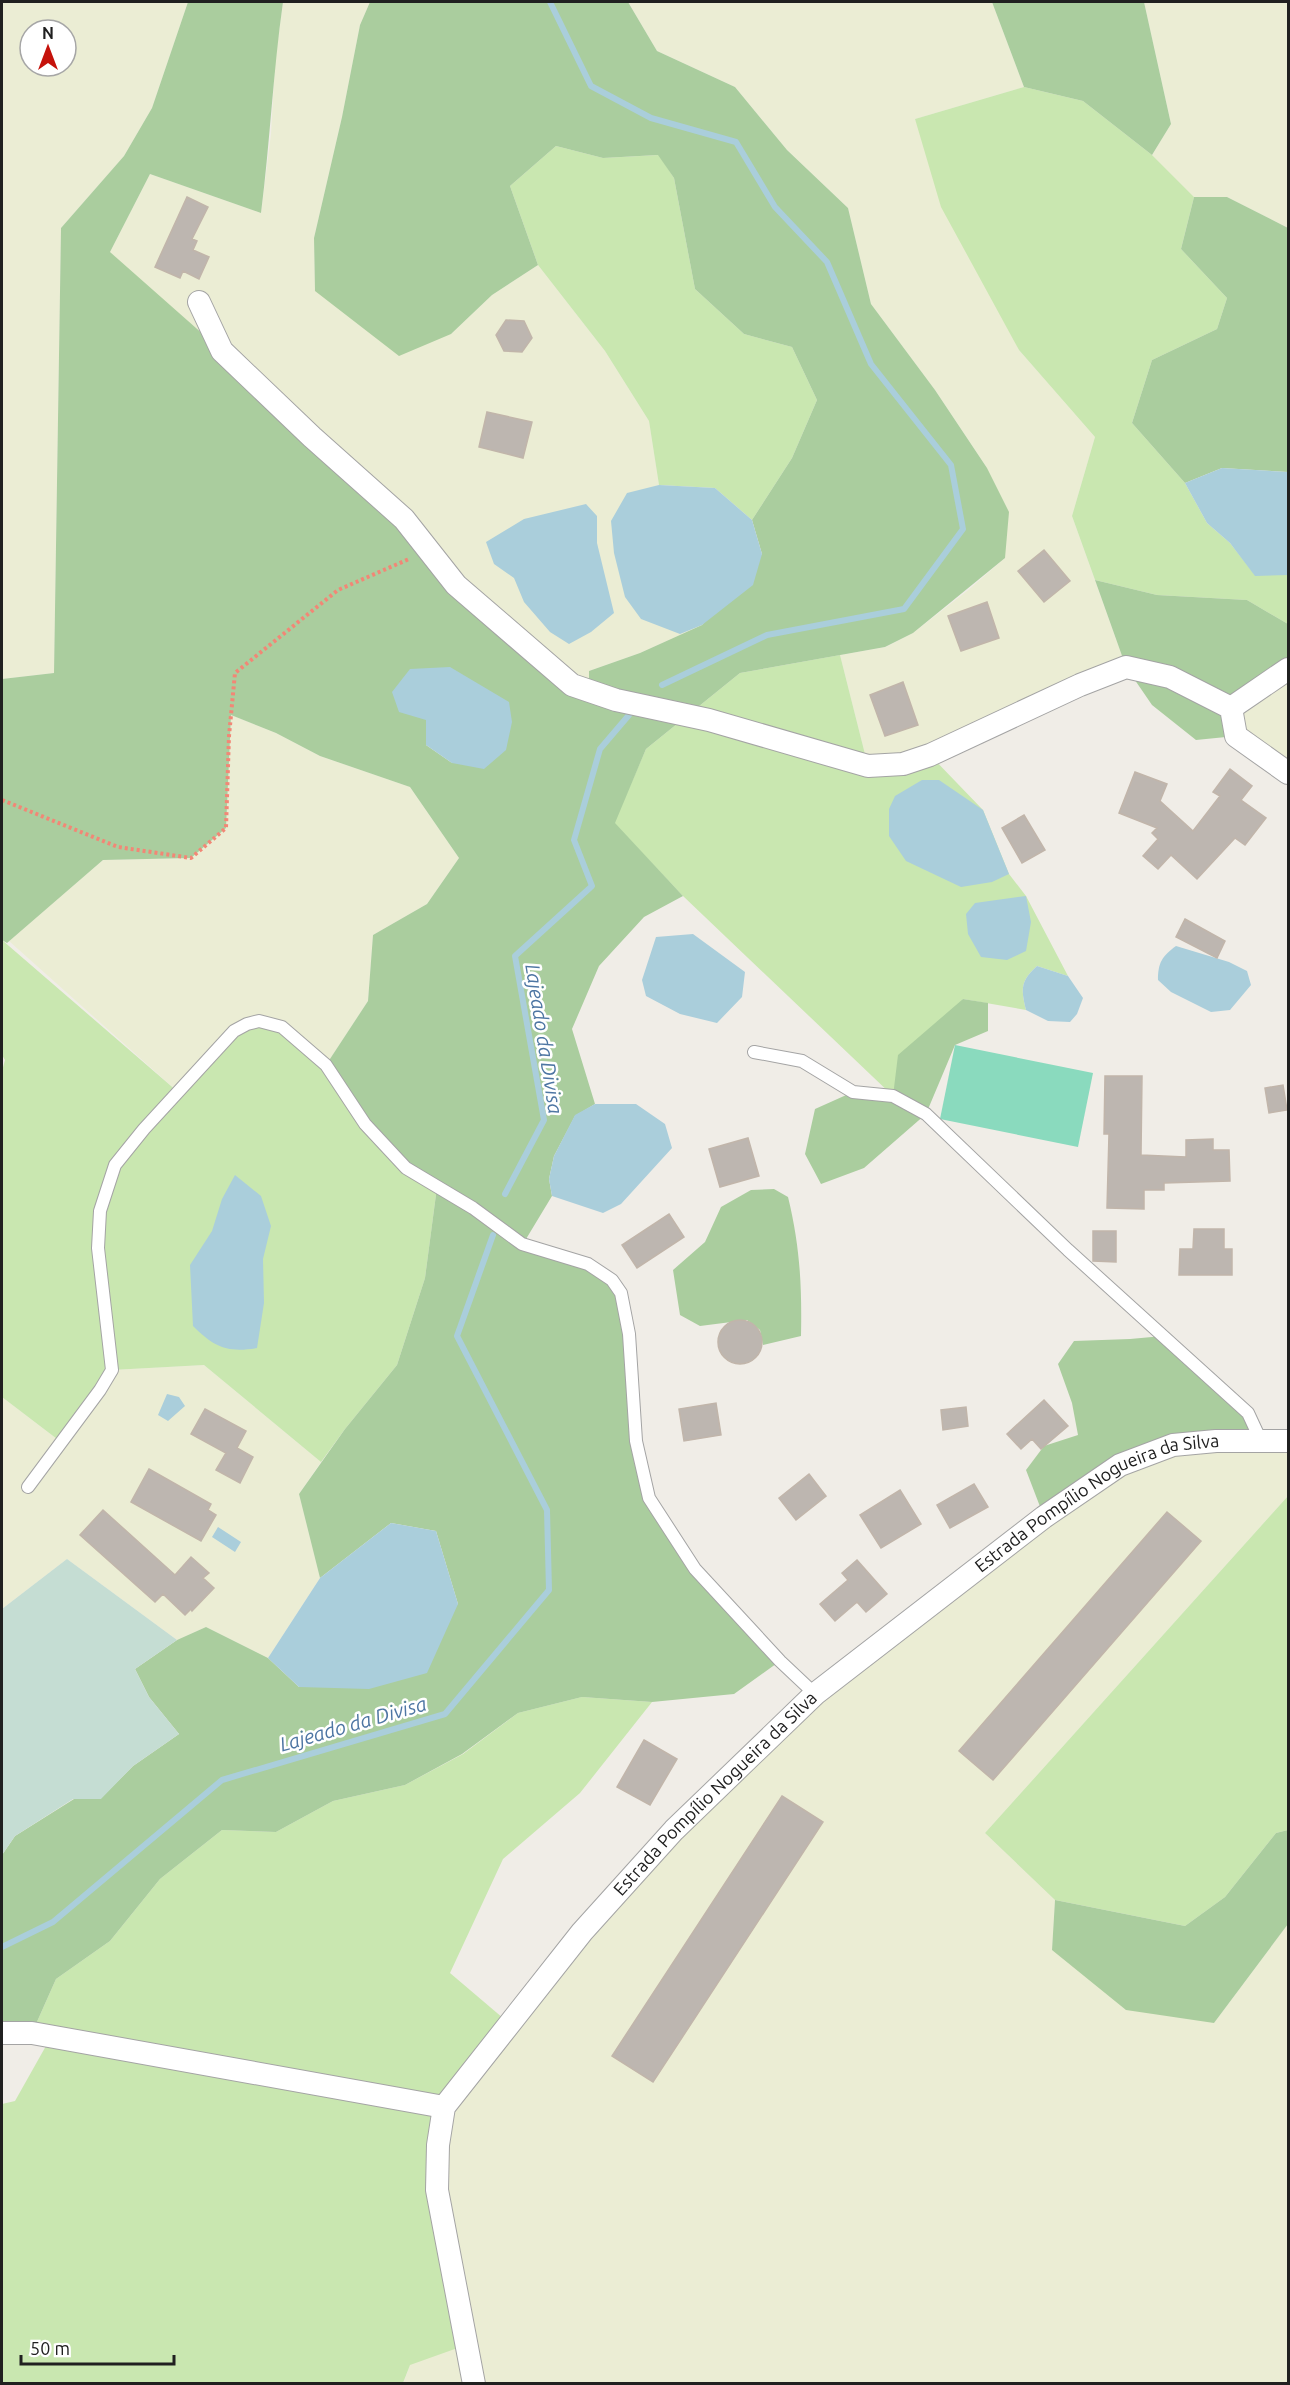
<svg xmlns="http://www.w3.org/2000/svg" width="1290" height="2385" font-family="Ubuntu,sans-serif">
<rect width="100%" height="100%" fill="#f0ede7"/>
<path fill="#ebedd4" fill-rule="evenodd" d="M2,2H188L152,108L124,156L61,228L54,673L2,679ZM30,30H66V66H30Z
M283,2H370L360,25L342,117L314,238L315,291L451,334L492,295L538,265L605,351L649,421L659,485L752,520L702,625L640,653L589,671V691L572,685L110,252L150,174L261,213L271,134L275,62Z
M628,2H992L1024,87L915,119L1019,350L1095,437L1072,516L1126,667L930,755L868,766L840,655L886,647L913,633L967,591L1005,558L987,468L935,390L871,304L848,208L787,150L735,87L657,51Z
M1144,2H1288V228L1227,197H1194L1152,155L1171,124Z
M1288,669V773L1236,736L1231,708Z
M231,715L276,733L320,756L410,787L459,858L427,904L373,935L368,1001L326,1065L178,1092L9,941L103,860L191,858L229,736Z
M204,1365L321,1462L299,1494L320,1578L268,1658L206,1627L177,1640L67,1559L2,1609V1397L61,1442L112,1370Z
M1173,1445H1288V1496L985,1833L1055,1900L1052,1950L1214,2023L1288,1924V2383L403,2384L410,2365L437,2190L444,2107L582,1932L815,1694L1044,1517Z"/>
<path fill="#c9e7b0" d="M1024,87L1083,101L1152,155L1194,197L1181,249L1227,298L1217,329L1152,360L1132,423L1185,483L1207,523L1230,543L1255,575H1288V624L1247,600L1157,595L1095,580L1072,516L1095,437L1019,350L941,207L915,119Z
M556,146L603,158L659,155L674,178L695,289L744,334L792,347L817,400L792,458L752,520L715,488L659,485L649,421L605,351L538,265L510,186Z
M840,655L868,766L930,755L983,810L1009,874L1026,896L1068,976L1037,966C1020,981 1021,990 1026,1010L963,999L893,1096L683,896L614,823L646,749L740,673Z
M2,940L178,1092L247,1024L282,1027L437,1187L425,1278L397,1365L345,1429L321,1462L204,1365L112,1370L61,1442L2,1397V1071L5,1060L2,1055Z
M1288,1496V1830L1276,1833L1225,1897L1185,1926L1055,1900L985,1833Z
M582,1697L652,1702L580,1793L503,1859L450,1973L510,2024L444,2107L438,2145L466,2345L410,2365L403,2383L2,2384V2104L15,2101L51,2037L32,2033L56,1979L110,1941L160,1879L222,1830L276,1832L333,1801L405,1785L463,1754L518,1713Z"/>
<path fill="#aacd9e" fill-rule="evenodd" d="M188,2H283C273,72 270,143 261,213L150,174L110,252L222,351L456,585L589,691V671L640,653L702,625L762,554L752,520L792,458L817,400L792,347L744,334L695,289L674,178L658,155L603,158L556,146L510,186L538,265L492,295L451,334L399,356L315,291L314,238L342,117L360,25L370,2H628L657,51L735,87L787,150L848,208L871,304L935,390L987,468L1009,512L1005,558L913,633L885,647L740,673L646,749L615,823L683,896L644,917L599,966L572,1029L595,1104L575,1116L554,1156L549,1179L552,1196L523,1244L588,1264L621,1293L636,1441L659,1513L695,1569L780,1661L734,1694L652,1702L582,1697L518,1713L462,1754L405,1785L333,1801L276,1832L222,1830L160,1879L110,1941L56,1979L32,2033H2V1855L15,1836L74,1799L101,1798L133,1766L179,1734L149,1697L135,1669L177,1640L206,1627L268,1658L299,1687L458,1604L436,1531L391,1523L320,1578L299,1494L345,1429L397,1365L425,1278L437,1187L406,1168L326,1065L368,1001L373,935L427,904L459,858L410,787L320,756L276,733L231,715L226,828L191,858L103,860L7,943L2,940V679L54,673L61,228L124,156L152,108ZM426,719L452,763L426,745Z
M992,2H1144L1171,124L1152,155L1083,101L1024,87Z
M1194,197H1227L1288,228V472L1222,468L1185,483L1132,423L1152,360L1217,329L1227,298L1181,249Z
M1095,580L1157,595L1247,600L1288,624V669L1231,707L1236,736L1196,740L1152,705L1126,667Z
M963,999L988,1003V1031L955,1045L926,1114L864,1168L821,1184L805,1154L815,1109L853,1092L893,1096L898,1055Z
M774,1189L788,1197C800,1246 802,1286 801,1336L763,1345L760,1330L747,1320L700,1326L680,1315L673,1270L705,1242L721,1207L751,1190Z
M1163,1336L1248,1413L1261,1441L1173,1445L1044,1517L1026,1470L1044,1446L1078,1435L1072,1403L1058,1364L1074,1341L1130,1339Z
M1288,1830V1924L1214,2023L1126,2010L1052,1950L1055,1900L1185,1926L1225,1897L1276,1833Z"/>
<path fill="#c5ddd3" d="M67,1559L177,1640L135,1669L149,1697L179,1734L133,1766L101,1799H73L15,1836L2,1855V1609Z"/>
<path fill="#8adabe" d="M955,1045L1093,1073L1078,1147L940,1119Z"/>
<path fill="#aacedb" d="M1222,468L1288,472V575L1255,576L1230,543L1207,523L1185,483Z
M659,485L715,488L752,520L762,554L753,585L702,625L680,634L641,619L625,597L614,553L611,521L627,493Z
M586,504L597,516V543L614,613L591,632L569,644L550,632L524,602L514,578L494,564L486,542L524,519Z
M450,667L509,702L512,722L506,750L484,769L452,763L426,745V720L399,712L392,692L410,669Z
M922,780H939L983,810L1009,874L992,882L961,887L906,861L889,836V809L895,796Z
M1026,896L1031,922L1026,951L1007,960L981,957L968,934L966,914L975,903Z
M693,934L745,972L742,997L717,1023L680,1014L646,996L642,980L656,937Z
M1176,946L1229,962L1247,971L1251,985L1230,1010L1211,1012L1171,992L1158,980C1158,963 1162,956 1176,946Z
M1037,966L1068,976L1083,998L1077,1014L1070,1022L1048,1021L1026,1010C1021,990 1020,981 1037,966Z
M595,1104H636L665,1124L672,1148L621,1204L603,1213L552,1196L549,1179L554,1156L575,1115Z
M235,1175L261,1196L271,1226L263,1259L264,1303L257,1348C227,1353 214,1347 193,1326L190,1265L212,1231L222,1199Z
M167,1394L179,1397L185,1406L168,1421L158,1415Z
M391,1523L436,1531L458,1604L427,1673L369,1689L299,1687L268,1658L320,1578Z
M218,1527L241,1542L235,1552L212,1537Z"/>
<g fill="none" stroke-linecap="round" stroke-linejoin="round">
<path stroke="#aacedb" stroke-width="6" d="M550,2L591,86L651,118L736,142L775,207L827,262L871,364L951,465L963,529L904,609L767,635L662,685
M505,1194L544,1120L515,956L592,886L574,840L600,749L629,715
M2,1947L53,1922L222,1780L445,1714L549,1590L547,1510L457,1336L493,1235"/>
</g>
<path fill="#bdb6b0" stroke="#c1b5aa" stroke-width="1.5" d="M187,197L208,207L192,239L197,241L193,250L209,257L199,279L183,271L180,278L155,267Z
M506,320L524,321L532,338L522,352L504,351L496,335Z
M487,412L532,422L523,458L479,447Z
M1044,550L1070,581L1044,602L1018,571Z
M987,602L999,638L961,651L948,616Z
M903,682L918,725L885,736L870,695Z
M1230,769L1252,786L1241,800L1266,818L1245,845L1235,838L1197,879L1171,855L1158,869L1143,856L1158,839L1152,833L1157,828L1119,813L1135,772L1167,784L1160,801L1193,831L1220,796L1213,792Z
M1024,815L1045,850L1022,863L1002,828Z
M1185,919L1225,941L1217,958L1176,937Z
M1105,1076H1142L1141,1155L1186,1157V1140L1213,1139V1150H1229L1230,1181L1164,1183V1190H1144V1209L1107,1208L1109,1134H1104Z
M1283,1085L1287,1110L1269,1113L1265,1088Z
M748,1138L759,1176L720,1187L709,1149Z
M669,1214L684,1237L637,1268L622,1245Z
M1194,1229H1224V1249H1232V1275H1179L1180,1249H1193Z
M1093,1231H1116V1262L1093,1261Z
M718 1342a22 22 0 1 1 44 0a22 22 0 1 1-44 0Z
M1044,1400L1068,1426L1041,1449L1032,1439L1021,1449L1007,1434Z
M716,1403L721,1435L684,1441L679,1409Z
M966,1407L968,1426L943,1430L941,1410Z
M205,1409L246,1431L237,1448L253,1457L240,1483L216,1470L226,1453L191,1434Z
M149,1469L211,1504L208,1510L216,1515L201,1541L131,1502Z
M809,1474L826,1496L796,1520L779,1498Z
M974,1484L988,1507L950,1528L937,1505Z
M900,1490L921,1524L881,1548L860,1515Z
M103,1510L175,1575L191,1557L209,1573L203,1578L214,1588L192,1611L191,1609L185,1615L163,1594L155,1602L80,1535Z
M1167,1512L1201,1541L993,1780L959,1751Z
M857,1560L887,1594L866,1612L857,1602L835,1621L820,1604L848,1580L842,1573Z
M644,1740L677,1759L650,1805L617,1787Z
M782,1796L823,1822L653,2082L612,2056Z"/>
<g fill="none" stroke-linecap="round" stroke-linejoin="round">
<g stroke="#a4a4a4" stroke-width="14">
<path id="service" d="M754,1052L802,1061L853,1092L893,1096L926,1114L1068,1250L1248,1413L1261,1441
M28,1487L100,1390L112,1370L98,1248L100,1211L115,1165L144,1129L234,1031L247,1024L259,1021L282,1027L326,1065L365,1124L406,1168L473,1208L522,1244L588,1264L612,1280L621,1293L629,1334L636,1441L649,1498L695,1569L780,1661L815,1694"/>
</g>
<g stroke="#a4a4a4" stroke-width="24">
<g id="minor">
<path d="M199,302L222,351L312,437L404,519L456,585L572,685L616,700L709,720L868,766L903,764L930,755L1080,685L1126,667L1170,677L1231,708L1236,736L1288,773"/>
<path d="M1231,708L1288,669"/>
<path d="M2,2033H32L444,2107"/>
<path id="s1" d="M474,2384L437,2190L438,2145L444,2107L582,1932L674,1830L815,1694L1044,1517L1120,1465L1173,1445L1216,1441H1288"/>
</g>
</g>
<path stroke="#f28776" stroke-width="4" stroke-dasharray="3 3" stroke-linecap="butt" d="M2,800L118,847L191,858L226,828L229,736L235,673L338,590L409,559"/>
<use href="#service" stroke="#fff" stroke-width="12"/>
<use href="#minor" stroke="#fff" stroke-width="22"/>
</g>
<g text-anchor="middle" stroke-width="5" stroke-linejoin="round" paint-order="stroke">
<g font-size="18" fill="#202020" stroke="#fff">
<text dy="6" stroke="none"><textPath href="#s1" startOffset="1182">Estrada Pompílio Nogueira da Silva</textPath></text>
<text dy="6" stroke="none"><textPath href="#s1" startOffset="696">Estrada Pompílio Nogueira da Silva</textPath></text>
</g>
<g font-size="20" font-style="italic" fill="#4e76a3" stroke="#fff">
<text transform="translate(544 1039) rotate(81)" y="7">Lajeado da Divisa</text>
<text transform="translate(353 1724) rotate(-16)" y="7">Lajeado da Divisa</text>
</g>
</g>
<rect width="1290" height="2385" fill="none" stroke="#202020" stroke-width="6"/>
<g transform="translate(48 48)"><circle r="28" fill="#ffffff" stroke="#a6a6a6" stroke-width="1.5"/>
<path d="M0-4.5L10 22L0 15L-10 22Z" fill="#c5120b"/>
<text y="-9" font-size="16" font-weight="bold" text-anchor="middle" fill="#202020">N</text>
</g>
<path d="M21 2355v9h153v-9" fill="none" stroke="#202020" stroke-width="3"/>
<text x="30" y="2355" font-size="18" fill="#202020" stroke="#ffffff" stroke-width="4.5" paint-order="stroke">50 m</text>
</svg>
